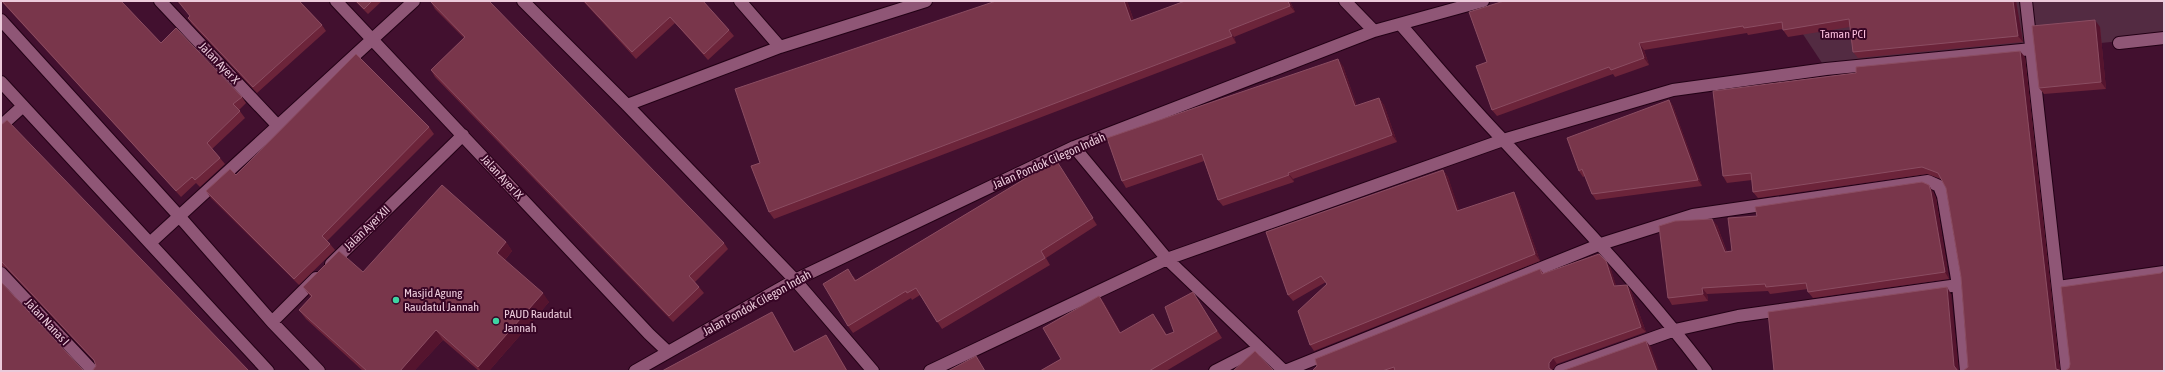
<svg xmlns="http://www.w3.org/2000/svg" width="2165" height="372" font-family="'Asap Condensed',sans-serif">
<rect width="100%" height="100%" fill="#42102f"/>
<path fill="#532b42" d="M1781,1H2164V37L1826,69Z"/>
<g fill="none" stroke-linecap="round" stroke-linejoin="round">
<g stroke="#220115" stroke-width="14">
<path id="minor" d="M160,1L278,126
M336,1L649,334L668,352
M523,1L627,105L795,280L873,371
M740,1L780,47
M1345,1L1374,31
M2026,1L2067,371
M1,20L179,216L272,322L319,371
M1401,25C1435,64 1468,104 1504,141C1573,216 1644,289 1706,371
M2119,43L2164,38
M1,82L268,371
M627,105L780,47L926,1
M1,126L23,106
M1074,147L1167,259L1284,371
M150,243L414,1
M331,264L463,135
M1,273L93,371
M2058,287L2164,272
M272,322L316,278
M635,371L795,280L1074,147L1374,31L1483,1
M930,371L1167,259L1503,140L1673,90L1826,69L2032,49
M1215,371L1260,348
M1285,371L1601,244L1693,215L1928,181L1939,186L1943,196L1958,285L1966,371
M1560,371L1675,330L1738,316L1958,285"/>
</g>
<use href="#minor" stroke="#8f5676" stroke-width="12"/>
</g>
<path fill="#6c243a" d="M1,1H121L161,43L242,97L246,103L239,110L245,118L212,149L220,158L225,164L200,187L196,183L181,197Z
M177,1H300L322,25L326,31L257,93L192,24L188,18L190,16Z
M355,1H382L368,14Z
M583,1H703L729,30L734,36L708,60L675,23L636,59Z
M996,1H1127L1134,21L1290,1L1295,12L1234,37L1236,43L774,219L769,212L760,163Z
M1504,1H2016L2023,42L1858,58L1853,52L1850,27L1788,37L1783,30V29L1748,35L1747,33L1644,50L1649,65L1615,77L1613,74L1497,116L1492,110L1487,62Z
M431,2L724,243L728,249L695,282L699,287L704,293L673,322L435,77L431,70L464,38L435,9Z
M2100,27L2106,89L2044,94L2039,88Z
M2025,57L2060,370L1968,367L1961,277L1946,188L1941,179L1927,174L1758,198L1753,192L1752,180L1727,183L1723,176Z
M1343,66L1357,106L1379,98L1384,105L1397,142L1293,179L1294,182L1223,206L1218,200L1204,161L1126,188L1122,181Z
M1669,100L1673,106L1702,186L1596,200L1592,194L1585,176L1583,177L1579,171Z
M1,125L249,371L93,370L96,366L95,362L6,268L1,266Z
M429,127L434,134L327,241L330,244L335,250L299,285L211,198L206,191L236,175Z
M1056,160L1097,225L1046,258L1050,265L942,329L920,295L912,300L911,298L853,333L848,326L853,276L856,280Z
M1443,170L1448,177L1459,211L1518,199L1540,261L1314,351L1310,345L1327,284L1326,282L1293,301L1288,295Z
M1933,192L1936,198L1949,279L1813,298L1808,292V289L1770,294L1768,291L1707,294L1708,301L1672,305L1668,298L1717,225L1727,252L1732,251L1757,216Z
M506,242L512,251L505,260L549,302L489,371H479L443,340L414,371H363L306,319L299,310L311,297L303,287L363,272Z
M1610,267L1616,286L1627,285L1631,291L1646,332L1557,364L1553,369V371H1312L1540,269L1544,274Z
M1099,296L1104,303L1121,333L1158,321L1167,335L1174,332L1197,299L1222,338L1166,371H1040L1061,359Z"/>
<path fill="#55142e" d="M1124,1H1127L1136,28L1131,21Z
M1288,1H1290L1295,12L1290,6Z
M2013,1H2016L2023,42L2018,36Z
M2095,20L2100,27L2106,89L2101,82Z
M1229,30L1234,37L1236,43L1232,36Z
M1639,43L1644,50L1649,65L1644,58Z
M2020,51L2025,57L2060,371L2056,369Z
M1338,59L1343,66L1359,113L1355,106Z
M1379,98L1384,105L1397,142L1392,135Z
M1669,100L1673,106L1702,186L1698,180Z
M1056,160L1060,167L1097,225L1093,218Z
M1443,170L1448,177L1462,218L1457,211Z
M1288,173L1293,179L1294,182L1289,175Z
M1929,185L1933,192L1936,198L1949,279L1945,272Z
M1514,192L1518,199L1540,261L1535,254Z
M1712,219L1717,225L1729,259L1725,252Z
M506,242L512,251L503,262L497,253Z
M1606,261L1610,267L1618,291L1614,286Z
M1627,285L1631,291L1646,332L1641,327Z
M1947,287L1951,294L1959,371H1958L1954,366Z
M1702,288L1707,294L1708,301L1703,294Z
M543,293L549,302L489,371H481L478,367Z
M1099,296L1104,303L1125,340L1120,333Z
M772,312L776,318L799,359L794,352Z
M436,330L443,340L414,371H400Z
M826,335L830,341L848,371H847Z
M1646,341L1651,347L1659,371H1657Z
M1553,358L1557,364L1553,369V371L1549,368V363Z"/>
<path fill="#79364b" stroke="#8b4d62" d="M2,1H121L161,43L176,28L242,97L233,104L240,111L207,143L220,158L195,180L192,177L176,191Z
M178,1H299L322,25L253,87L188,18L190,16Z
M356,1H372L364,9Z
M432,1H489L724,243L689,276L699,287L669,316L431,70L465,37L431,2Z
M584,1H703L729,30L704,54L670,17L632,52Z
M996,1H1124L1131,21L1185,1H1288L1290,6L1229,30L1232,36L769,212L751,166L760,163L735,89Z
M1504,1H2013L2018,36L1853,52L1849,19L1783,30L1782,22L1744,28L1743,26L1639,43L1644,58L1611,70L1609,67L1492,110L1476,66L1487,62L1469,12Z
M2095,20L2101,82L2039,88L2032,26Z
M2020,51L2056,369L2062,371H1963L1968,367L1961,277L1946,188L1938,173L1922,167L1753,192L1751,173L1723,176L1713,91L1856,73V67Z
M356,54L429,127L322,236L330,244L294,279L206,191L230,169L236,175Z
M1338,59L1355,106L1379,98L1392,135L1288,173L1289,175L1218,200L1202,154L1122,181L1107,138Z
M1669,100L1698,180L1592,194L1582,169L1579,171L1567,138Z
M7,120L249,371H90L93,370L96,366L94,360L1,261V125Z
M1056,160L1093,218L1041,251L1045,258L937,322L916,288L907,293L906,291L848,326L823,284L848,269L855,281Z
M1443,170L1457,211L1514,192L1535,254L1310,345L1298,311L1327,284L1321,276L1288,295L1266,232Z
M1922,182L1929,185L1931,192L1945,272L1808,292L1806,283L1766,287L1765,284L1702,288L1703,294L1668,298L1659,226L1675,221L1712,219L1725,252L1732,251L1728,218L1757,216L1755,207Z
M442,185L506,242L497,253L543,293L478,367L436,330L400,371H367L299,310L312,296L303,287L339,251L363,272Z
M1599,254L1606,261L1614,286L1627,285L1641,327L1553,358L1549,363V368L1553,371H1395L1394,367L1382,371H1312L1317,366L1315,359L1540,269L1542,274Z
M2164,270V371H2065L2069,368L2070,364L2061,287L2161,273Z
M1,282L83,370L85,371H1Z
M1947,287L1954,366L1958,371H1774L1768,312Z
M1193,292L1217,331L1149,371H1040L1061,359L1043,328L1099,296L1120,333L1153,314L1166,335L1174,332L1165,307Z
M772,312L794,352L826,335L847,371H662Z
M1646,341L1657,371H1562Z
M1255,351L1274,371H1233Z
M976,356L985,371H948Z"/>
<g fill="#3ed4a2" stroke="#370525" stroke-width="1.5">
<circle cx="396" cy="300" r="4"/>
<circle cx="496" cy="321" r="4"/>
</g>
<g text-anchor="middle" stroke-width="4" stroke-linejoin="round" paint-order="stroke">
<g font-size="12" fill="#fbbddd" stroke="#370525">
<text x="1843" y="38">Taman PCI</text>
</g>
<g font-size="12" fill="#eccbdb" stroke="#370525">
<text transform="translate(219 63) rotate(46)" y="4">Jalan Ayer X</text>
<text transform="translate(1049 161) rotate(-24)" y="4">Jalan Pondok Cilegon Indah</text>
<text transform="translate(502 177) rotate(47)" y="4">Jalan Ayer IX</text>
<text transform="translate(367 228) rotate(-44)" y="4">Jalan Ayer XII</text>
<text transform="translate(757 303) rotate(-29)" y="4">Jalan Pondok Cilegon Indah</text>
<text transform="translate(47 322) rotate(47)" y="4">Jalan Nanas I</text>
</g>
<g font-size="12" fill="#eccbdb" stroke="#370525" text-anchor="start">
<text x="404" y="297">Masjid Agung<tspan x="404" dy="14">Raudatul Jannah</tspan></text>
<text x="504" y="318">PAUD Raudatul<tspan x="504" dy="14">Jannah</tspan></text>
</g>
</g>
<rect width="2165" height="372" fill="none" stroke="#eccbdb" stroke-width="4"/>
</svg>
